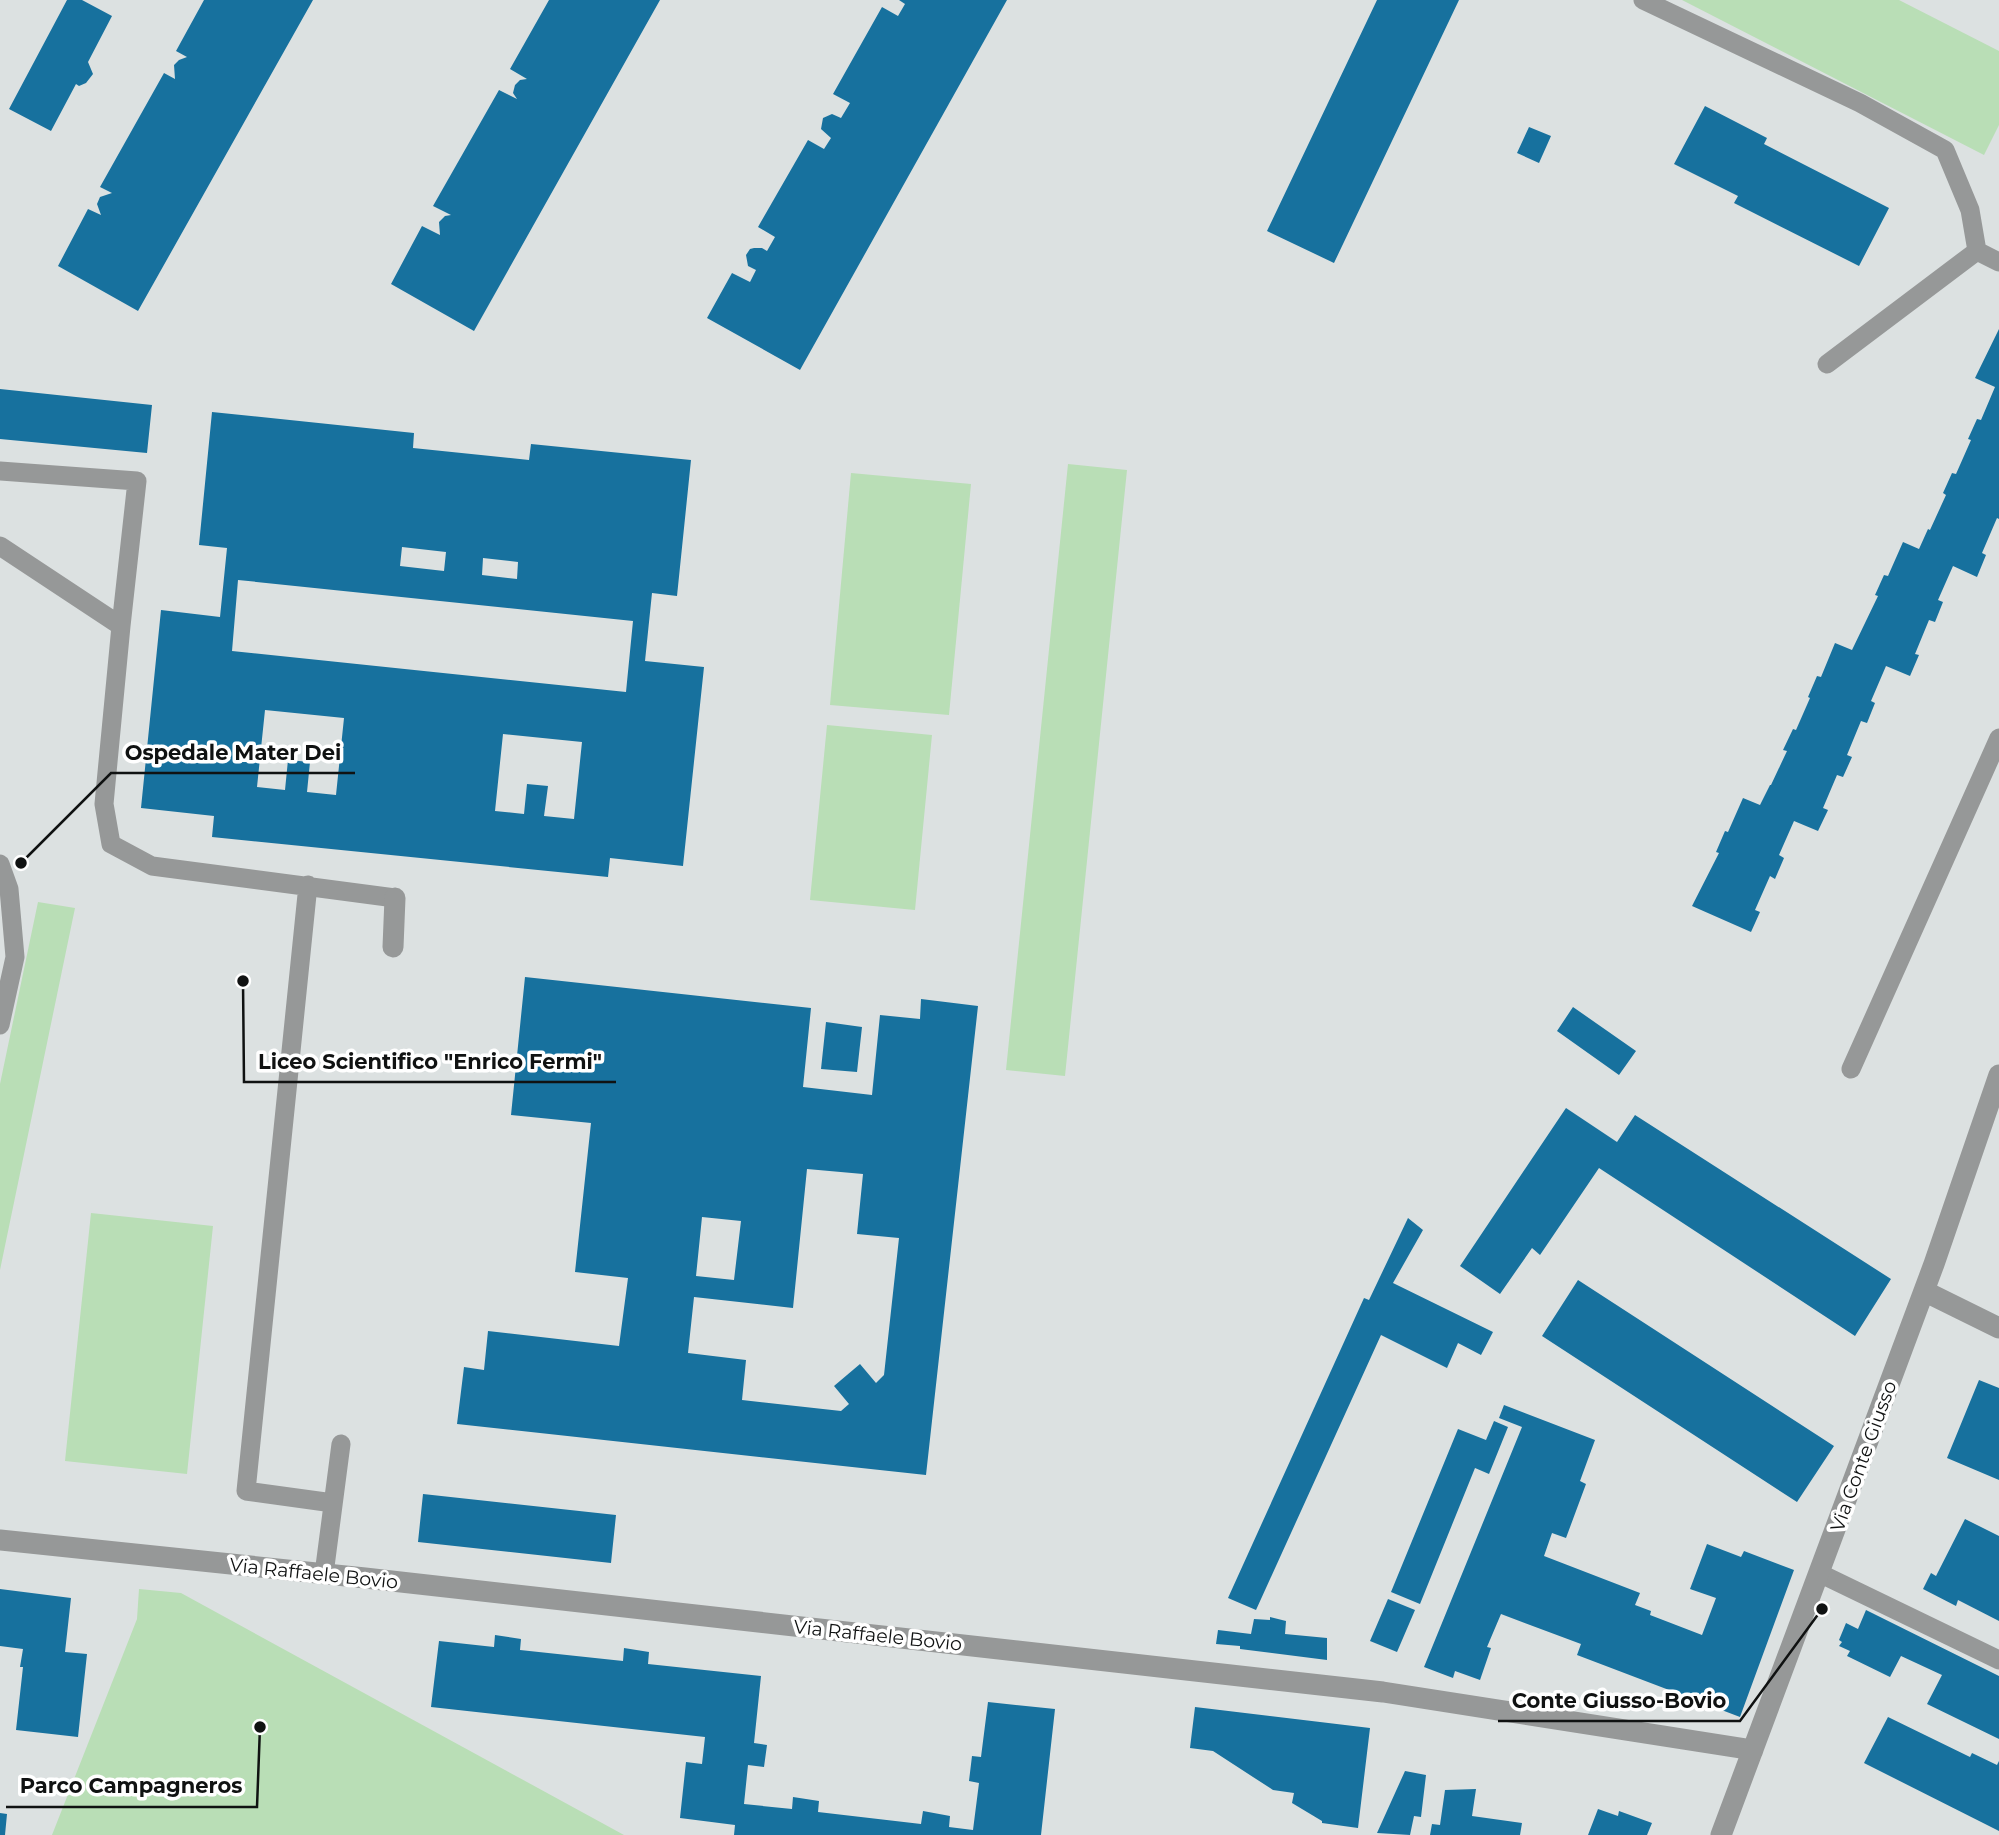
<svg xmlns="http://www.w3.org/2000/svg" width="1999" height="1835" font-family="Montserrat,sans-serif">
<rect width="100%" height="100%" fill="#dce1e1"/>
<path fill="#b9deb6" d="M1682,0H1899L1999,51V125L1984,155Z
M1068,464L1127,470L1065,1076L1006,1070Z
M851,473L971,484L949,715L830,705Z
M827,725L932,735L915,910L810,900Z
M38,902L75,908L0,1270V1084Z
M91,1213L213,1226L187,1474L65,1461Z
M139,1589L181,1593L624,1835H52L137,1619Z"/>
<path fill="#17719e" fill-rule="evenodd" d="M67,0H82L112,16L88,62L93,74L86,83L79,86L76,84L51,131L9,109Z
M204,0H313L138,311L58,266L88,209L101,215L97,204L100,197L112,193L100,187L164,73L175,79L174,65L179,60L187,57L176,51Z
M549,0H660L474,331L391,284L422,226L440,235L439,222L445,216L451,215L433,206L499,90L517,99L513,93L515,85L520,80L527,79L510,69Z
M899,0H1007L800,370L707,318L732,273L750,282L756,270L748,266L746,255L750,249L754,248H762L767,251L775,237L758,227L808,140L824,149L831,138L821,129L823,118L832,114L841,118L850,103L833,94L882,7L898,16L905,4Z
M1377,0H1459L1334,263L1267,231Z
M1705,106L1767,138L1764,144L1889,208L1859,266L1734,203L1738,196L1674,164Z
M1529,127L1551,136L1539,163L1517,153Z
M1999,329V519L1997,518L1982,553L1986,555L1977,577L1953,566L1938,600L1943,602L1935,622L1929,620L1915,654L1919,655L1910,676L1886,666L1871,701L1875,703L1867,723L1861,721L1847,755L1852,757L1843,777L1837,775L1823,808L1828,810L1818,831L1794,821L1779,855L1784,858L1775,879L1770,876L1755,910L1760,912L1751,932L1692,906L1719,853L1716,852L1725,831L1728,832L1743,798L1760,805L1770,785H1771L1787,751L1783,750L1793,729L1796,730L1810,698L1808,697L1817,676L1821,677L1835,643L1852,650L1878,596L1875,595L1884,575L1888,576L1903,542L1919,549L1928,529L1930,530L1946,495L1943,493L1952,473L1956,474L1971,440L1968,439L1977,419L1981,420L1995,387L1975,378Z
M0,389L152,405L147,453L0,439Z
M212,412L414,433L413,448L529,460L531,444L691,460L677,596L652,593L645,661L704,667L683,866L610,858L608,877L212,837L214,816L141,808L161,610L220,617L227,548L199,545ZM402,547L446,552L444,571L400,566ZM483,558L518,562L517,579L482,575ZM238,580L633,621L626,692L232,651ZM265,710L344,718L336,795L307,792L310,762L288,760L285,790L257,787ZM503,734L582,742L574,819L544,816L548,786L527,784L524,814L495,811Z
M525,977L811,1008L803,1087L872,1095L880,1015L920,1019L921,999L978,1006L926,1475L457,1424L464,1367L484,1370L488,1331L619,1346L628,1278L575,1272L591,1123L511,1115ZM807,1169L863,1174L857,1234L899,1238L884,1375L876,1383L860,1364L834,1386L849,1404L841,1411L742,1400L746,1360L688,1353L694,1297L793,1308ZM702,1217L741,1221L734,1280L696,1276Z
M1573,1007L1636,1051L1619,1075L1557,1031Z
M826,1022L862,1027L857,1072L821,1069Z
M1566,1108L1617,1142L1635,1115L1891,1279L1855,1336L1599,1168L1540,1255L1532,1248L1500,1294L1460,1266Z
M1408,1218L1423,1230L1393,1283L1493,1332L1481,1355L1458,1343L1447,1368L1381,1335L1256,1610L1228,1598L1364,1298L1369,1300Z
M1578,1280L1834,1446L1797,1502L1542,1336Z
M1979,1380L1999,1388V1480L1947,1458Z
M1504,1405L1595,1440L1580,1481L1586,1484L1566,1538L1552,1533L1544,1556L1640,1593L1635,1605L1651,1611L1650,1615L1702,1635L1716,1598L1690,1589L1707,1544L1741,1557L1744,1551L1794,1570L1740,1717L1577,1655L1581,1644L1501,1614L1487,1647L1491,1648L1480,1680L1455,1671L1453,1678L1424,1667L1522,1427L1499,1418Z
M1494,1421L1508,1427L1489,1474L1475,1468L1420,1604L1391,1592L1458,1429L1486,1440Z
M423,1494L616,1515L611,1563L418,1542Z
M1965,1519L1999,1536V1621L1958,1600L1956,1606L1923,1589L1931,1573L1936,1576Z
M0,1589L71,1598L65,1652L87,1654L78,1737L16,1730L23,1667H20L23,1649L0,1646Z
M1388,1599L1415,1610L1397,1652L1370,1641Z
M1866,1610L1999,1676V1739L1927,1704L1942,1675L1901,1656L1890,1677L1847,1656L1850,1651L1839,1646L1842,1642L1839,1640L1846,1623L1858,1629Z
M1270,1617L1286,1621L1285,1634L1327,1638V1660L1240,1649V1646L1216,1644L1218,1630L1251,1634L1254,1619L1270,1620Z
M495,1635L521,1639L520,1650L623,1661L624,1648L649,1652L648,1664L761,1676L754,1743L767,1745L764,1767L748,1765L744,1804L792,1809L793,1797L819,1801L818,1812L921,1824L923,1811L950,1816L949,1827L973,1830L979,1783L969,1781L972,1756L981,1757L988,1702L1055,1709L1041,1835H734L735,1825L680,1818L686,1762L702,1764L705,1737L431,1707L439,1641L494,1647Z
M1195,1707L1370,1728L1358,1828L1322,1823V1821L1292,1803L1294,1793L1273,1790L1213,1751L1190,1748Z
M1888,1717L1970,1757L1972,1753L1997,1765L1999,1761V1831L1864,1763Z
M1405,1771L1426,1775L1421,1817L1414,1816L1410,1835L1377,1833Z
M1476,1789L1472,1816L1522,1823L1520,1835H1430L1432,1824L1440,1825L1445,1790Z
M1598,1809L1618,1816L1619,1811L1652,1823L1647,1835H1588Z
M0,1813L7,1814L5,1835H0Z"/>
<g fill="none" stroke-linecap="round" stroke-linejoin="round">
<path stroke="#969898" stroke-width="19" d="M1643,0L1860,103L1945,150L1970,210L1977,251L1999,262
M1827,364L1977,251
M0,471L137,481L121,626L104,804L111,844L152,866L395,898
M0,546L121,626
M0,864L9,889L15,957L0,1025
M308,885L246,1491L333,1503
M1851,1069L1999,738
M1819,1573L1999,1660
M324,1574L341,1444"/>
<path stroke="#969898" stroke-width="21" d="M393,947L395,898
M1924,1291L1999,1328
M0,1540L365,1578L1383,1692L1753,1750
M1721,1835L1934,1264L1999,1075"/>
</g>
<g text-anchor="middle" stroke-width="7" stroke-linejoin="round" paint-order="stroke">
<g font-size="19" fill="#101212" stroke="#fff">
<text transform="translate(1863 1456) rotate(-70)" y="7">Via Conte Giusso</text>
<text transform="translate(314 1573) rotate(6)" y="7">Via Raffaele Bovio</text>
<text transform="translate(878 1635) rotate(6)" y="7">Via Raffaele Bovio</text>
</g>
</g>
<path fill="none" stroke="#101212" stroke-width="2.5" d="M21 863L111 773H355M243 981L244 1082H616M1822 1609L1740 1721H1498M260 1727L257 1807H6"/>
<g fill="#101212" stroke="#fff" stroke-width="2.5">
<circle cx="21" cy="863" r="7"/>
<circle cx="243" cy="981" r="7"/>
<circle cx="1822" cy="1609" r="7"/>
<circle cx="260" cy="1727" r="7"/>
</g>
<g font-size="21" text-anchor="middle" font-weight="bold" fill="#101212" stroke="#fff" stroke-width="7" stroke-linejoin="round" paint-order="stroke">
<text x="233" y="760">Ospedale Mater Dei</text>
<text x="430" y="1069">Liceo Scientifico "Enrico Fermi"</text>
<text x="1619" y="1708">Conte Giusso-Bovio</text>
<text x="131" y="1793">Parco Campagneros</text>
</g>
</svg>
